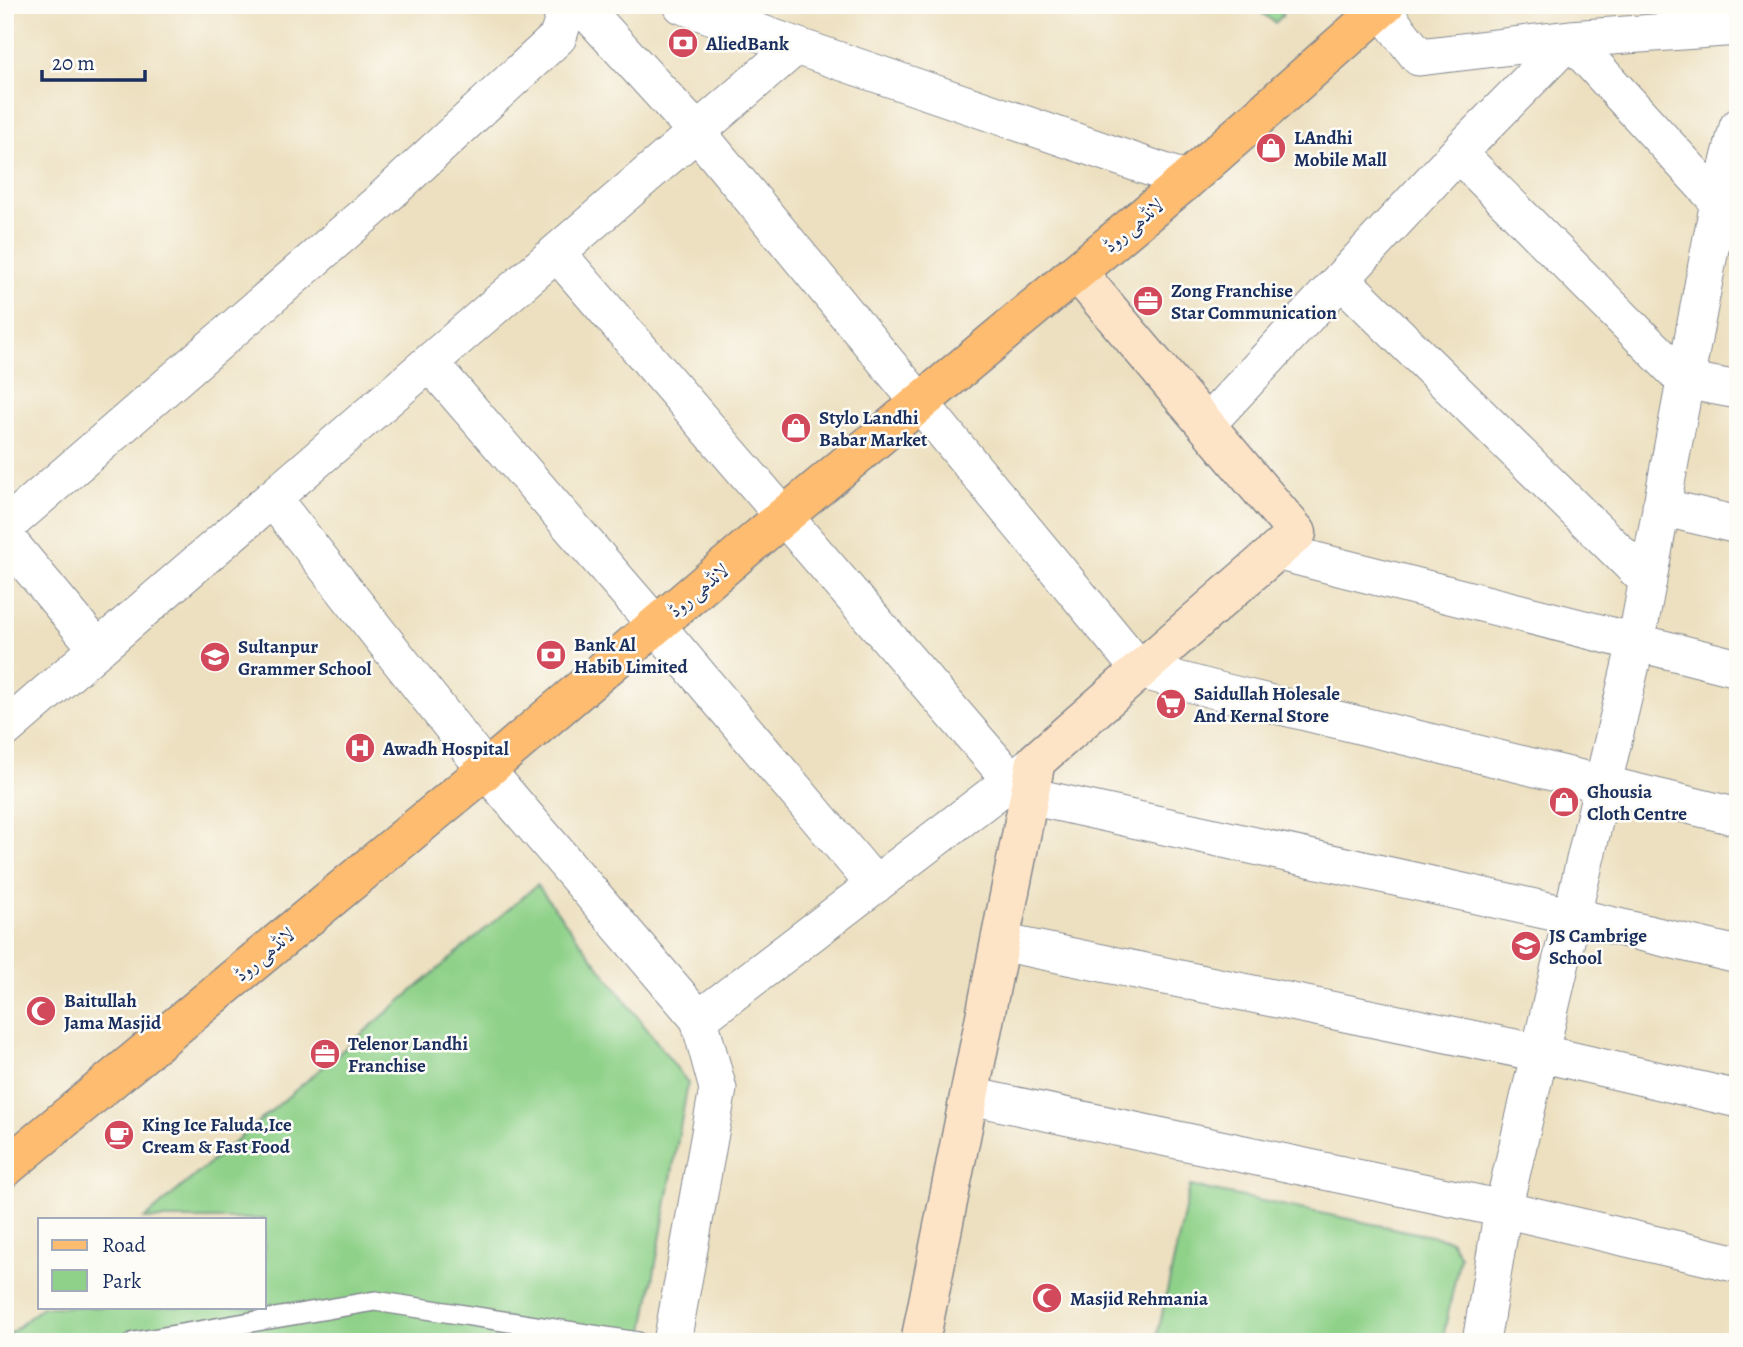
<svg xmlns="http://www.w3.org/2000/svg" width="1743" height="1347" font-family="Alegreya,Amiri,serif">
<rect width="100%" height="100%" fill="#fdfcf7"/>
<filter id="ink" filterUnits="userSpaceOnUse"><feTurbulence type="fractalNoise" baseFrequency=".0143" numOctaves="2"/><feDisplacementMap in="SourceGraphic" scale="14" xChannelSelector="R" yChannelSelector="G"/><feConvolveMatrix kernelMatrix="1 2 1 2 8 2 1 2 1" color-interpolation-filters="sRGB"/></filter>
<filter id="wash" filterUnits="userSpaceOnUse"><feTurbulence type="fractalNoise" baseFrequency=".00686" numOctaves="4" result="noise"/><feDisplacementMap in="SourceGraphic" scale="28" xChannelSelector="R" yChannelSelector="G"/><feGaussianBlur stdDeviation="1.57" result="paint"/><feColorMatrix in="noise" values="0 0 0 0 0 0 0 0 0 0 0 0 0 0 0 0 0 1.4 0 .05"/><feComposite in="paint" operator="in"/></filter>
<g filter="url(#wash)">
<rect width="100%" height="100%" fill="#ede0c0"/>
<path fill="#8fd189" stroke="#558074" stroke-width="2" d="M1252,5H1279L1283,15L1275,23Z
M537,885L688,1083L642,1342H5V1338L42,1307H264V1219H144Z
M1190,1186L1450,1240L1460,1256L1442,1342H1156Z"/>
</g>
<g filter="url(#ink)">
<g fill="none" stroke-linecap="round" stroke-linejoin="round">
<g stroke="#84888f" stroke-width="22">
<path id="lane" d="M134,1342L375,1301L638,1342"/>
</g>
<g stroke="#84888f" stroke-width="39">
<path id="street" d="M581,5L697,132L1140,670L1223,692L1738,817
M682,5L796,46L1187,180
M1381,9L1419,57L1570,39L1738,27
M1458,153L1684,380L1738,390
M557,253L1011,780
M1341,279L1648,581
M430,363L656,625L875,885
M1206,425L1458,153L1570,39L1719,202
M272,498L486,770L699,1019L718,1089L672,1342
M1661,507L1738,525
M5,527L375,206L558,37L568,5
M5,537L98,649
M1276,551L1738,668
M5,729L796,46
M1029,796L1571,916L1738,955
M1000,942L1539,1053L1738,1099
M699,1019L1029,767
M970,1096L1503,1209L1738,1264
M1481,1342L1503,1209L1636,643L1711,243L1719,202L1738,127"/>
</g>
<g stroke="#84888f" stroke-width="41">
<path id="secondary" d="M920,1342L1036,761L1297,533L1077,272"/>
</g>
<g stroke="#84888f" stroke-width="41">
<path id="primary" d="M5,1168L486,770L783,517L1187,180L1385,5"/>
</g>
<use href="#lane" stroke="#fff" stroke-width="19"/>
<use href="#street" stroke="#fff" stroke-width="37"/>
<use href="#secondary" stroke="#fee4c6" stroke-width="38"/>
<use href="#primary" stroke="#fdbc70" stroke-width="38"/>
</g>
</g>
<defs>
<g id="bank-disc" transform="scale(1.575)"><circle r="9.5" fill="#d1495b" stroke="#fdfcf7"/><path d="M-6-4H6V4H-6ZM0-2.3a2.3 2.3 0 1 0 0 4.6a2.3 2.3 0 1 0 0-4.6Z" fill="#fff"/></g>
<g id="shop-disc" transform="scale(1.575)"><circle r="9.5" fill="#d1495b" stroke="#fdfcf7"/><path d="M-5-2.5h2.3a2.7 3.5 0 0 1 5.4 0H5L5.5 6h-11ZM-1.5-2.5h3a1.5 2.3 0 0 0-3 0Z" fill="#fff"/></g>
<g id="office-disc" transform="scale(1.575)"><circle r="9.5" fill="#d1495b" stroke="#fdfcf7"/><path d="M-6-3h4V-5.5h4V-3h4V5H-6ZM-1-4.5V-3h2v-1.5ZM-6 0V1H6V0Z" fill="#fff"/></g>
<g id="school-disc" transform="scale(1.575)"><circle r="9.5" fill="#d1495b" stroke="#fdfcf7"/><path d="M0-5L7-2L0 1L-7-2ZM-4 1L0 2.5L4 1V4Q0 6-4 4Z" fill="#fff"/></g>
<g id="supermarket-disc" transform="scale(1.575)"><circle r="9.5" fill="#d1495b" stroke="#fdfcf7"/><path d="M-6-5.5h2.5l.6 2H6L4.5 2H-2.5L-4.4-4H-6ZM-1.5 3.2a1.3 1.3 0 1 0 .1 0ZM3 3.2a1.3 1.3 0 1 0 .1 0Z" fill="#fff"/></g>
<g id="hospital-disc" transform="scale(1.575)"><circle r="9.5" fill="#d1495b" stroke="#fdfcf7"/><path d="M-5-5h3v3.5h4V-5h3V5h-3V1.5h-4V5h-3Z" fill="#fff"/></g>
<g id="mosque-disc" transform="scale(1.575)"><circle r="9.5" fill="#d1495b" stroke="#fdfcf7"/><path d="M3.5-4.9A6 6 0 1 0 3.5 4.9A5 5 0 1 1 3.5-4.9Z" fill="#fff"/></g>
<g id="cafe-disc" transform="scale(1.575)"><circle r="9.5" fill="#d1495b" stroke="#fdfcf7"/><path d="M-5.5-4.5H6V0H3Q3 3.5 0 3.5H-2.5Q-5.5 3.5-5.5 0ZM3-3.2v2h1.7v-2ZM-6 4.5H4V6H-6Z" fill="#fff"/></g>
</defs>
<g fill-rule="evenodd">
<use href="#bank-disc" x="683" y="43"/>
<use href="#shop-disc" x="1271" y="148"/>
<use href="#office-disc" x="1148" y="301"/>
<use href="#shop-disc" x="796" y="428"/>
<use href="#bank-disc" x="551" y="655"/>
<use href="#school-disc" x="215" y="657"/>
<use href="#supermarket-disc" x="1171" y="704"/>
<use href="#hospital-disc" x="360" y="748"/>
<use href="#shop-disc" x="1564" y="802"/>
<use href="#school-disc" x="1526" y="946"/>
<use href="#mosque-disc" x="41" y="1011"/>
<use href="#office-disc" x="325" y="1054"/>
<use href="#cafe-disc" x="119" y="1135"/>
<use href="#mosque-disc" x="1047" y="1298"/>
</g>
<g text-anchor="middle" stroke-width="5" stroke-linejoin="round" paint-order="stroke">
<g font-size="19" font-weight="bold" fill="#1b2f5e" stroke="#fdfcf7" text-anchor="start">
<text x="706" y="50">AliedBank</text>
<text x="1294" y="144">LAndhi<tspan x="1294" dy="22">Mobile Mall</tspan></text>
<text x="1171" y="297">Zong Franchise<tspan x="1171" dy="22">Star Communication</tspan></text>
<text x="819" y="424">Stylo Landhi<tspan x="819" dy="22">Babar Market</tspan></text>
<text x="574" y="651">Bank Al<tspan x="574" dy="22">Habib Limited</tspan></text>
<text x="238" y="653">Sultanpur<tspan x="238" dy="22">Grammer School</tspan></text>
<text x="1194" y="700">Saidullah Holesale<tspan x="1194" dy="22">And Kernal Store</tspan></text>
<text x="383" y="755">Awadh Hospital</text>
<text x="1587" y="798">Ghousia<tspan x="1587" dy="22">Cloth Centre</tspan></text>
<text x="1549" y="942">JS Cambrige<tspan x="1549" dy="22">School</tspan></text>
<text x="64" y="1007">Baitullah<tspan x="64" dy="22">Jama Masjid</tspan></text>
<text x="348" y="1050">Telenor Landhi<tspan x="348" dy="22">Franchise</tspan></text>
<text x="142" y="1131">King Ice Faluda,Ice<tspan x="142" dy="22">Cream &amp; Fast Food</tspan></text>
<text x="1070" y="1305">Masjid Rehmania</text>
</g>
<g font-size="19" fill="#1b2f5e" stroke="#fdfcf7">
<text transform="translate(1133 225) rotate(-40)" y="7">لانڈھی روڈ</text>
<text transform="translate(698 590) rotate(-40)" y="7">لانڈھی روڈ</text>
<text transform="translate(264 954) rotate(-40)" y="7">لانڈھی روڈ</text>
</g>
</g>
<rect width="1743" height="1347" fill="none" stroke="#fdfcf7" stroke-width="28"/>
<rect x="38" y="1218" width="228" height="91" fill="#fdfcf7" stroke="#a3aaba" stroke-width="2"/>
<rect x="52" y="1240" width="35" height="10" fill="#fdbc70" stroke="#a3aaba" stroke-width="2"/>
<text x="102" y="1252" font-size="21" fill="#1b2f5e">Road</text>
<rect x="52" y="1270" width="35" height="21" fill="#8fd189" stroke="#a3aaba" stroke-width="2"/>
<text x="102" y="1288" font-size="21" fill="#1b2f5e">Park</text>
<path d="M42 70v10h103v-10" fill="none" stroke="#1b2f5e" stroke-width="3.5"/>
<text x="52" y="70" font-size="21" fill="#1b2f5e" stroke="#fdfcf7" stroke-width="5" paint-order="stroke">20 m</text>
</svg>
